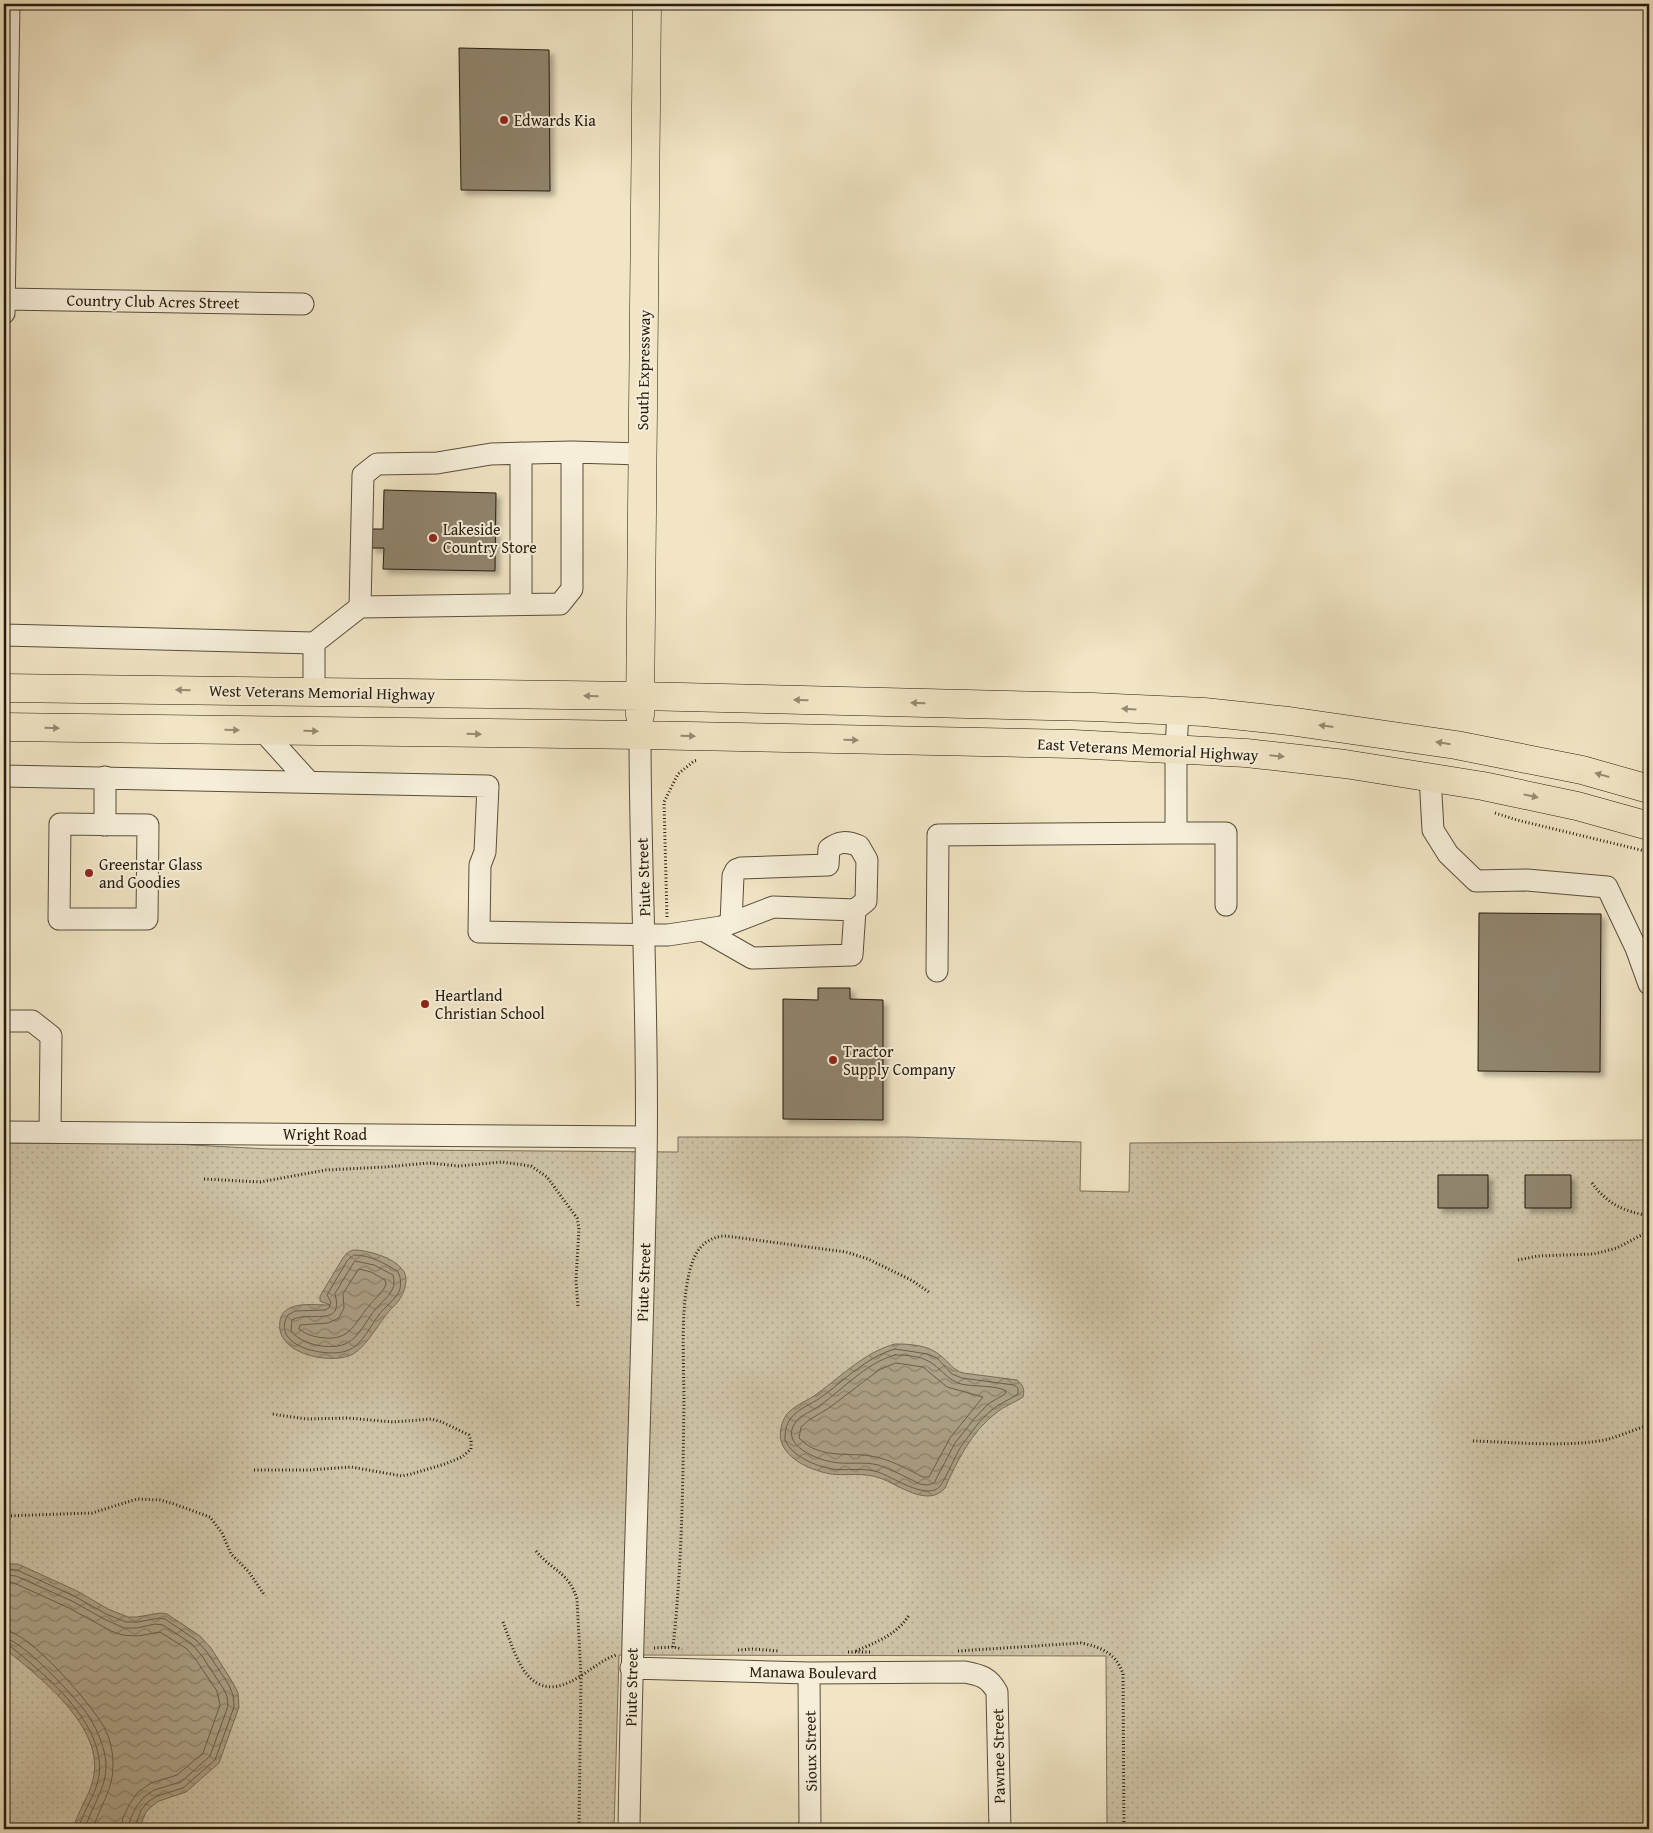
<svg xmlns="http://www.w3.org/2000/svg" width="1653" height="1833" font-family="'Gentium Book Plus',serif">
<defs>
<pattern id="grass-dots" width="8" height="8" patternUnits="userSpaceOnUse" patternTransform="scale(1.25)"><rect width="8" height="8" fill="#cec3a6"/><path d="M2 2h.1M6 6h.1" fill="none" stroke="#b1a78e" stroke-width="1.8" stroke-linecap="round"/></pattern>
<pattern id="water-waves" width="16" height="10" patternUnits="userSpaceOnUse" patternTransform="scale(1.25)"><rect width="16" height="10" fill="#aca086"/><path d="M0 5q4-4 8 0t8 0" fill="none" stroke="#8c826c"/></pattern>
<filter id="shadow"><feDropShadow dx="4.5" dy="4.5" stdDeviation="2.5" flood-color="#0004"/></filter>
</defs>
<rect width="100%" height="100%" fill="#f1e5c5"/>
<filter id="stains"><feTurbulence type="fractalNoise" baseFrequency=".004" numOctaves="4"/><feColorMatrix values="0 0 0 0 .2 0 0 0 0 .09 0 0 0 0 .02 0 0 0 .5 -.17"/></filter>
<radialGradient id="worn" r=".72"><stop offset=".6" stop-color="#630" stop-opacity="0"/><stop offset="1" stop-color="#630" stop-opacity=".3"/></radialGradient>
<path fill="url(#grass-dots)" stroke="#7a6f5a" d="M678,1137H907L1081,1142L1080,1191L1129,1192L1130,1143L1649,1140V1829H1107L1106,1656L619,1655L614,1829H4V1143L172,1144L269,1149L678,1152Z"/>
<path fill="url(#water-waves)" stroke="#766b56" d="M353,1250C367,1250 393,1257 402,1269C411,1279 403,1298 394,1306C380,1319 368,1347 351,1355C328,1365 274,1353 280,1321C281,1314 285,1310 292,1307C302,1303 318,1305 330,1305L320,1301V1296L343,1258L347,1253Z
M895,1344C910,1344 929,1345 941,1356C949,1362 953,1370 963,1373L1017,1380C1023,1385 1025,1389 1023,1397C1014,1403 1004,1406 996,1413C972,1431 957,1461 945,1488C928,1508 899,1485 880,1478C863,1472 847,1476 831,1474C808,1470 775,1455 781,1428C782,1423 784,1418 787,1414C796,1404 808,1401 818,1393C843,1375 865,1352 895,1344Z
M4,1564H18L77,1591L108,1609L128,1617H137L160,1613L167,1614L200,1636L211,1648L233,1683L238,1693L239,1707L219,1763L186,1792L159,1801L152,1806L146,1812L139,1829H73C78,1810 91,1794 94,1775C102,1724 38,1676 4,1648Z"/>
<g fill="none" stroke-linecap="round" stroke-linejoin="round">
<path stroke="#695e4a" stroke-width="1" d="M354,1255C370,1255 384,1263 397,1271C401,1276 401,1283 400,1289C396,1300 385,1306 378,1316C370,1327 362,1344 349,1350C329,1359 269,1347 288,1315L295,1311L325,1310L329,1308L331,1302L327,1295L347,1261Z
M355,1261L374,1265L393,1275C394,1280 395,1285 392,1290C388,1298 380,1303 374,1311C366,1321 359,1337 347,1343C333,1351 299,1345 291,1330L292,1320C308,1310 345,1329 335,1294Z
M359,1269L371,1272L385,1280L386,1284C383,1293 375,1298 369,1306C354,1323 351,1340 325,1338C314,1337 307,1335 299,1329L300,1325L328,1323L339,1318L344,1308L343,1294Z
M895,1349L928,1354L937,1358L952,1374L962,1378L1014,1385L1018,1388V1394C1010,1400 999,1403 992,1410C980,1419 971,1433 962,1445C956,1453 944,1484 938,1488C925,1499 892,1477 878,1472C862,1467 848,1471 832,1469C815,1466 792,1456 785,1440C785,1432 786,1424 791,1418C799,1408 810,1405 820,1398C844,1381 866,1357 895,1349Z
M895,1355C907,1355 923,1356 933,1364C943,1371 948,1380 961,1384C973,1387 997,1385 1006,1391L1005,1394L988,1404L974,1419L955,1443L934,1483L927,1485L920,1484C906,1477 893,1470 878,1465C863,1461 848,1465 832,1462C816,1459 780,1445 795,1423C800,1415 809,1413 816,1408C842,1391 865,1363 895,1355Z
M896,1363L923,1367L947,1387L983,1397L950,1438L929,1477H923C909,1470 895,1462 880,1458C853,1450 822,1462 799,1438L801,1427L809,1420L829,1408L879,1370Z
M4,1569L17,1570L74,1596L106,1614L126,1622H138L159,1618L165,1619L196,1640L207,1652L229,1685L233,1695L234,1707L215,1760L183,1788L157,1796L148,1802L141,1810L134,1829
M4,1575L16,1576L72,1601L104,1619L124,1628H137L155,1624L163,1625L192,1644L202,1656L223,1688L227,1696L228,1706L210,1756L181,1782L154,1790L144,1797L136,1807L130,1820L128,1829
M4,1583H14L69,1608L111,1631L122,1635L138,1636L160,1632L187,1649L196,1660L217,1691L220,1705L203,1753L177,1775L151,1783L138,1792L129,1805L123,1818L121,1829
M4,1630C29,1631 91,1704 104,1727C110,1738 113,1752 113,1764C114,1789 99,1807 93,1829
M4,1638C22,1639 79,1701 90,1718C98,1732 105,1748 106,1764C107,1788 91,1807 85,1829
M4,1644L9,1645C45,1675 106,1723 99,1776C96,1795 83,1811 78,1829"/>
</g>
<path fill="#90846d" stroke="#261b0d" filter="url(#shadow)" d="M459,48L549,50L550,191L461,190Z
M384,490L496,493L495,571L383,569L384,548H371V529H383Z
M1479,913L1601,914L1600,1072L1478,1071Z
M818,988H850V999L883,1000V1120L783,1119V999L818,1000Z
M1438,1175H1488V1208H1438Z
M1525,1175H1571V1208H1525Z"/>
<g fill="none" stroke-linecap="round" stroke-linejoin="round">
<g stroke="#594e3b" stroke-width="23">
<path id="minor" d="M4,299L303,304
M4,313L9,4
M572,452L642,454
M521,453V604
M4,635L314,643V692
M314,643L360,607L560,604L572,589V452L491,454L437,463L377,464L363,475L360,607
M263,731L309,782
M4,776L488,786L485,852L480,865L479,932L668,935L721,927L773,907L855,910L852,955L752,958L703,930
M1430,776L1433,830L1448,854L1476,881L1527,880L1607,887L1636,948L1649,984
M60,824L148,825L147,919H59Z
M105,825V777
M1176,833H1226V905
M731,923L733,876L736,870L741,868L828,865L829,849C839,841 847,841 859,846L867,860L866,901L855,910
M937,971L938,835L1176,833V749L1178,711
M4,1021H32L51,1036L50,1132
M4,1132L646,1137
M631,1668L809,1673L965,1672C980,1675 989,1677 997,1692L1000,1829
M809,1673L810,1829
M629,1829C632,1607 642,1386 646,1164C649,1021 640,878 640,735"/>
</g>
<g stroke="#261b0d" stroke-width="29">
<path id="major" d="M4,688L640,696L1093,707L1204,712L1289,721L1456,745L1582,770L1649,789
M640,715L647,4
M4,727L640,735L1073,744L1246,753L1345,764L1483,786L1577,806L1649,826"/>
</g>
<path stroke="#261b0d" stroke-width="3" stroke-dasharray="1 2.5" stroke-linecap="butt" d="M1495,813L1517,820L1649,852
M667,917L664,802L678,774L694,761L698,760
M204,1179L260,1182L326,1170L385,1167L429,1163L459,1166L502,1162L531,1166L547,1177L577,1218L579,1228L576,1280L578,1307
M1592,1183C1608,1205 1624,1211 1649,1216
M1518,1260L1538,1256L1594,1254L1617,1248L1649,1231
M1473,1441C1513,1442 1570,1448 1609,1439C1622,1435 1636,1429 1649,1425
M254,1470H309L351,1467L402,1476L411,1474L445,1464L462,1457L471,1449V1441L469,1435L442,1422L431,1419L393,1422L348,1418L306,1419L272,1414
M4,1516L92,1513L137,1499L160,1500L174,1504L210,1517L222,1533L231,1554L249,1572L265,1596
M536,1551C552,1571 569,1572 577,1599L581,1676L579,1829
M503,1622C517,1659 529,1708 579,1677C592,1669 602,1660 616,1655
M673,1647C682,1565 683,1483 684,1401C684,1362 679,1293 694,1258C700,1244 712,1236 726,1236L846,1252L868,1259L913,1281L930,1293
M654,1648L673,1647L682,1649
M738,1650L752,1649L779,1651
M856,1651C876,1642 897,1635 909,1615
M958,1651L1081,1643C1101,1647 1116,1653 1123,1674L1124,1829
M848,1652H871"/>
<use href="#minor" stroke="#f6eed9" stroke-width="21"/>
<use href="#major" stroke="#f1e5c5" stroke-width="28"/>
</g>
<defs><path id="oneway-solid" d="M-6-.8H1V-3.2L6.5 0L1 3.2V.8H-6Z" transform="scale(1.25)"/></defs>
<g fill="#968a72">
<use href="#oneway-solid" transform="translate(183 690) rotate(-179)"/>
<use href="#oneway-solid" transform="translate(591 696) rotate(-179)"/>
<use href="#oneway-solid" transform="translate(801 700) rotate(-179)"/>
<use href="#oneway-solid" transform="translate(918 703) rotate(-179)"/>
<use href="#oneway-solid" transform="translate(1129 709) rotate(-177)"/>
<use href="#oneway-solid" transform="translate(1326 726) rotate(-173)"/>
<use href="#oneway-solid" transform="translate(52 728) rotate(1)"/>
<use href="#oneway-solid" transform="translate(232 730) rotate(1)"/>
<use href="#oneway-solid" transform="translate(311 731) rotate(1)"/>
<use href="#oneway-solid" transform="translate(474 734) rotate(1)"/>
<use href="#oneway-solid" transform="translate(688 736) rotate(1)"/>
<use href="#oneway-solid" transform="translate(851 740) rotate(1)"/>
<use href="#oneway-solid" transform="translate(1443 743) rotate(-171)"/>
<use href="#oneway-solid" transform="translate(1277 756) rotate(6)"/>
<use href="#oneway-solid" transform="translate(1602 775) rotate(-164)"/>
<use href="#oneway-solid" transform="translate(1531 796) rotate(12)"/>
</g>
<g fill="#8f2418" stroke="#f6eed9" stroke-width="2">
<circle cx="504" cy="120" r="5"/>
<circle cx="433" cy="538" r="5"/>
<circle cx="89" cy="873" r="5"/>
<circle cx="425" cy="1004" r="5"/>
<circle cx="833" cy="1060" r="5"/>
</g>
<g text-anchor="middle" stroke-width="4" stroke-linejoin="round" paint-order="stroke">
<g font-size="16" fill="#261b0d" stroke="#f6eed9" text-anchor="start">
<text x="514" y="126">Edwards Kia</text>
<text x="443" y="535">Lakeside<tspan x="443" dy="18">Country Store</tspan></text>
<text x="99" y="870">Greenstar Glass<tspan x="99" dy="18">and Goodies</tspan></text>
<text x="435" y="1001">Heartland<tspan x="435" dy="18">Christian School</tspan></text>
<text x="843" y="1057">Tractor<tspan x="843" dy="18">Supply Company</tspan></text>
</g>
<g font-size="16" fill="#261b0d" stroke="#f6eed9">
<text transform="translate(153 301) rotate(1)" y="6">Country Club Acres Street</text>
<text transform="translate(643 370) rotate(-89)" y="6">South Expressway</text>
<text transform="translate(322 692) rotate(1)" y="6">West Veterans Memorial Highway</text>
<text transform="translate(1148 749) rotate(3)" y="6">East Veterans Memorial Highway</text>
<text transform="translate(643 877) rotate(-92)" y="6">Piute Street</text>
<text x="325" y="1140">Wright Road</text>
<text transform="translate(643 1282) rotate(-88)" y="6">Piute Street</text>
<text transform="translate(813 1672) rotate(1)" y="6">Manawa Boulevard</text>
<text transform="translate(631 1687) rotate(-89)" y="6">Piute Street</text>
<text transform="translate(810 1751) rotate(-91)" y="6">Sioux Street</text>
<text transform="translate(998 1756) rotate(-91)" y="6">Pawnee Street</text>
</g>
</g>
<rect width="1653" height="1833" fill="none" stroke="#f1e5c5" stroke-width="20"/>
<rect x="5" y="5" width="1643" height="1823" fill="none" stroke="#261b0d" stroke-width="2.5"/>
<rect x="10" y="10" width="1633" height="1813" fill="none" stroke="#261b0d"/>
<rect width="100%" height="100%" filter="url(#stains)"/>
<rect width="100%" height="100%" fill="url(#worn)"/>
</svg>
